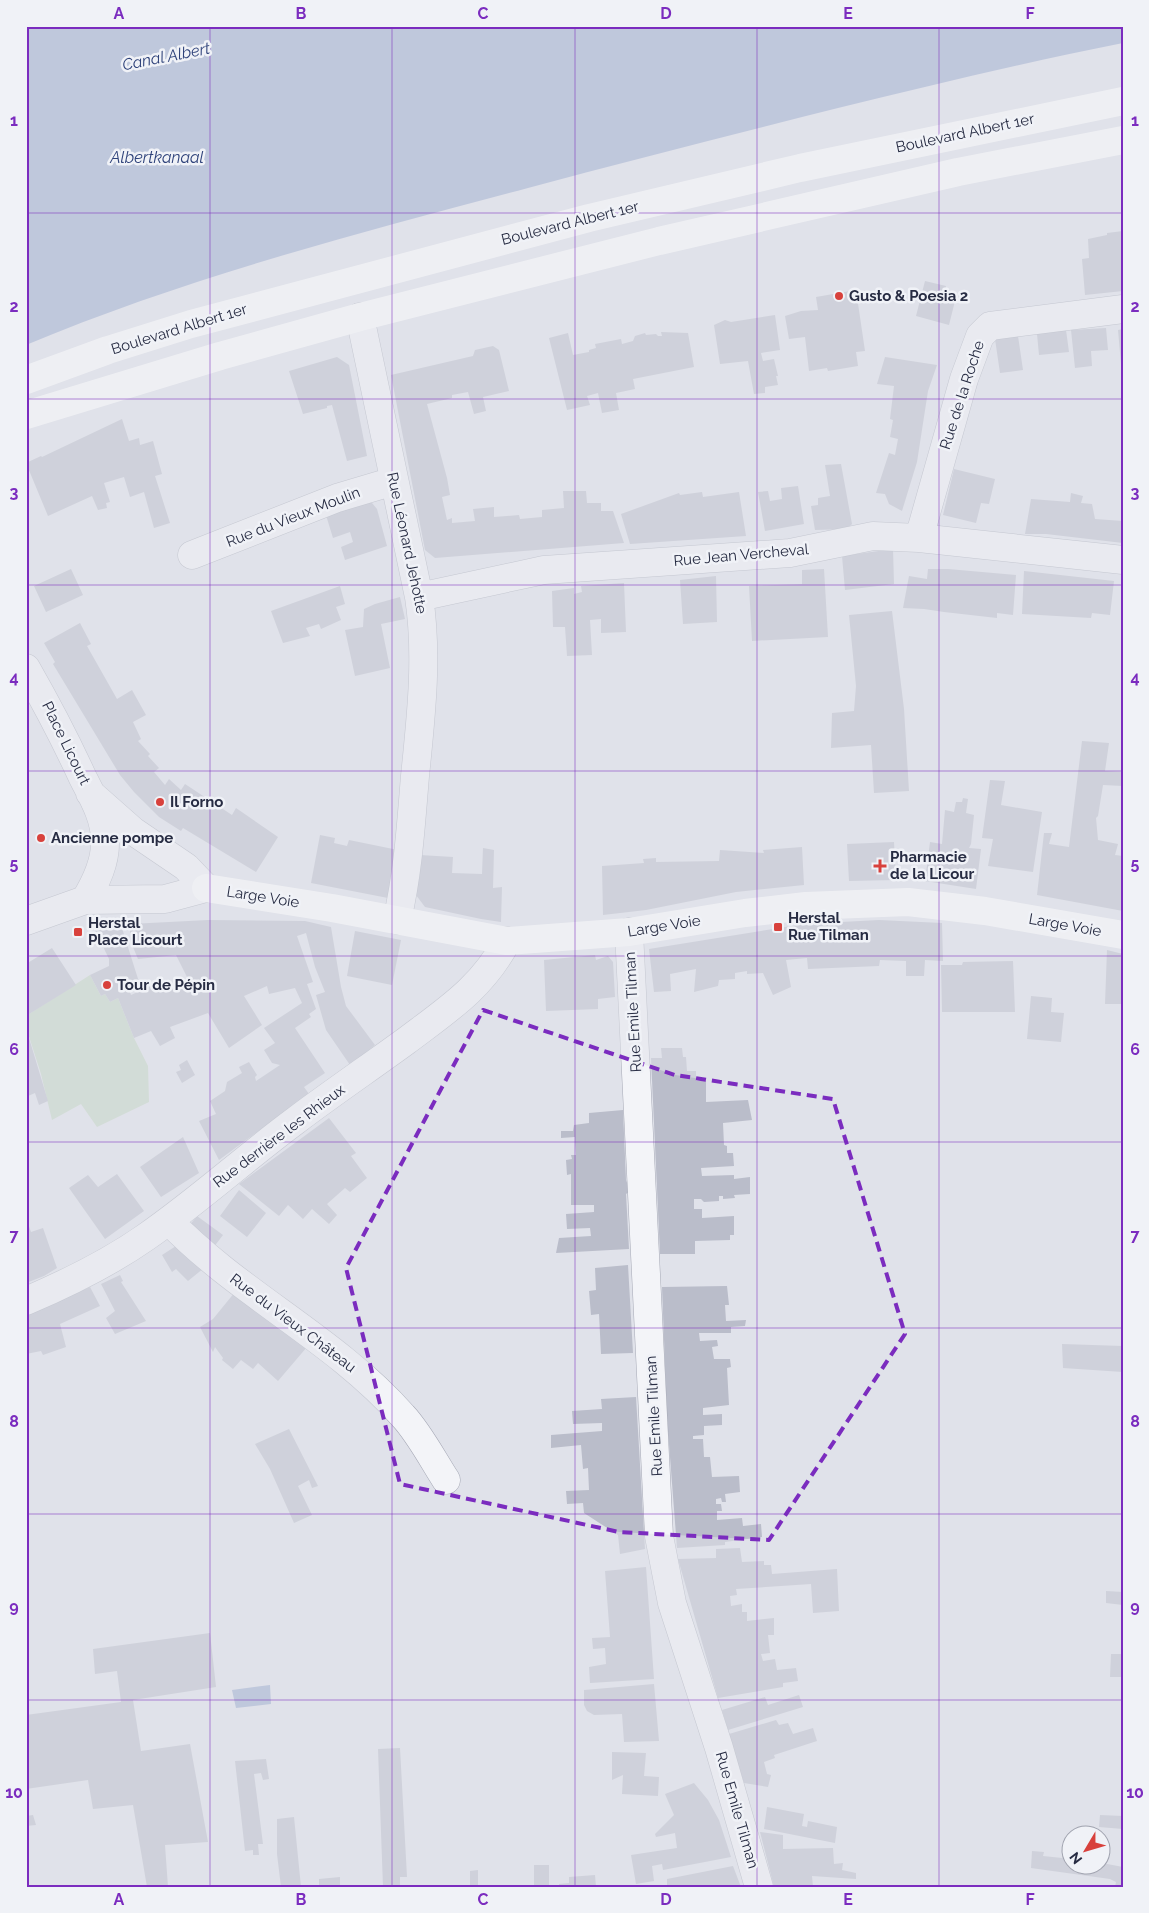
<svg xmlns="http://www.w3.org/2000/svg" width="1149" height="1913" font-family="Raleway,sans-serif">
<rect width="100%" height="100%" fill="#e0e2ea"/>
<path fill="#c2d5c0" d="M90,975L101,996L105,994L110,1002L118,998L134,1038L148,1066L149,1102L97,1127L81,1104L52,1120L41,1074L26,1027V1016Z"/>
<path fill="#98a8cd" d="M26,26H1123V43C1027,62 933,85 838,108C735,134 631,160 528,188C359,233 188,277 26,345Z
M270,1685L271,1704L236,1708L232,1690Z"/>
<path fill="#babdca" d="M1123,231V291L1085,295L1082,259L1089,258L1088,239L1107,235V233Z
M925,281L946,286L943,298L955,301L949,325L916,316Z
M856,290L865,351L856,352L858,366L828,371L827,368L809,371L805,337L789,339L785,316L801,311L818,310L816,297Z
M775,315L780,350L761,353L763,361L774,359L778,376H776L778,385L765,387V393L754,394L748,361L720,364L714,325L725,320L731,322Z
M1106,328L1108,350L1091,351L1092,366L1075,368L1071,330Z
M1123,329V364H1121L1118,330Z
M1066,330L1069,352L1039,355L1037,334Z
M661,332L688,333L694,367L633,379L635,389L616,393L619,410L602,413L598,393L587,396L590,405L567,410L549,338L568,333L573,355L589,352V350L596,348L595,344L621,339L622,344L633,341L635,336L645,333L646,335L656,334L658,336H662Z
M1018,336L1023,370L1000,373L995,339Z
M493,346L499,350L509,391L483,397L486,411L474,414L468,392L452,395V398L427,404L447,478L450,495L442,497L447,520L452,518V523L475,521L473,509L494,507V517L519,515L520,519L542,517V510L564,508L563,491H586L587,503H601V511H613L624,543L435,558L425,550L391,375L473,356L475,350Z
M337,357L349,365L367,456L347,461L332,405L327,406V408L303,414L289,371Z
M885,357L937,365L928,391L917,462L902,511L889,504L885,494L876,493L889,453L895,455L898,439L890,437L893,420L890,419L894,386L877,384Z
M122,419L129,441L139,438L140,445L153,441L162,474L155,476L170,523L154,528L144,492L130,497L124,477L104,483L110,502L106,503L107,508L98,510L92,496L48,516L26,463L41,456L42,457Z
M841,464L852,524L847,529L815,530L811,506L818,505V498L830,496L825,465Z
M954,469L995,479L989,504L981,503L976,523L943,515Z
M798,486L804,524L765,531L758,492L768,491L770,501L782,499L781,488Z
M702,492L703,497L739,492L746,536L630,544L621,514L679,493L680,495Z
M1071,493L1083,496L1081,503L1092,504L1095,519L1123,521V543L1046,534H1025L1031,499L1070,502Z
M365,499L372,503L377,509L387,546L345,560L341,547L353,542L350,532L333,538L325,512Z
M893,549L894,584L845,590L842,556Z
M71,569L83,595L46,612L34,586Z
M824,569L828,637L752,641L749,586L802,584V570Z
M928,569H948L1016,575L1013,615L997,613V618L944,612L924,609L903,608L909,576L927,579Z
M1024,571L1114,581L1110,615L1092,613L1091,618L1022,614Z
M716,576L717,622L683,624L680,580Z
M624,583L626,632L601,633V619L590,620L592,655L567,656L565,627H553L552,591L574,588V594L582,592L581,586Z
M340,586L345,604L336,607L341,620L321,629L319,624L306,628L310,636L283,643L271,611Z
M400,597L405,619L381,624L390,668L355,676L345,630L363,627L364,609L375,604Z
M892,611L904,709L909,791L874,793L871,745L831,748L832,713L854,711L856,686L849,615Z
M80,623L91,644L87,646L117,699L132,690L146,715L133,722L141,739L138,741L150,754L148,756L159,768L154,772L165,785L169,779L181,790L185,784L232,815L236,808L278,837L256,872L183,828L181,831L159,817L134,792L120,775L53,664L55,662L44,643Z
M1082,741L1109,743L1105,771L1123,772V786L1103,785L1098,816L1096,818L1098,840L1118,844L1115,855L1123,856V911L1037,895L1044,833H1052L1049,844L1069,847Z
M990,780L1005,781L1001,805L1042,812L1033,872L988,866L993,839L982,838Z
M963,798L968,799L966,813L974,815L971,844L969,848L981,849L976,889L925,881L930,842L942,844L945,810L954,812L956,802H962Z
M320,835L335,838L334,843L347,846L349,840L398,850L388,898L311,883Z
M894,842L896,880L849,881L847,844Z
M802,847L804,885L736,892L646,910L603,915L602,866L644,863L643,859L656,858V862L719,861L720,850L764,853L763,850Z
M483,848L494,850L493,888L502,887L501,922L481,919L425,907L416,895L420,855L453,857L452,873L482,874Z
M208,920L305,921L331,927L341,987L346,1006L375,1045L350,1065L326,1030L316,995L325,992L315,967L306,933L297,936L313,982L307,984L316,1009L309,1014L311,1017L295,1028L325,1073L304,1087L309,1094L219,1160L199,1121L216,1114L210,1101L225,1091L227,1082L242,1073L239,1067L249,1062L257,1075L255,1077L256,1081L280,1065L272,1063L264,1050L275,1043L264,1028L302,1003L295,988L269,994L267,986L244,996L262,1025L229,1048L208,1013L170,1027L175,1038L160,1046L151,1031L134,1038L118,998L110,1002L105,994L101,996L90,975L109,966V959L95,930L121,925L139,982L128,986L131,995L167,979L174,992L191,985L176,955L138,959L130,940V924Z
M879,920L942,923L943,961L925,960L924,976H906V961L880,960L879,966L808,969L807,958L786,960L791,987L773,995L763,973L747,974V971L735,973V979L719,980L718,986L694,992L696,969L670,974L671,991L654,992L649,949L804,924Z
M355,931L401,940L392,985L347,976Z
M52,948L76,985L26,1016V964Z
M1107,950L1123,954V1004H1105Z
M595,955L596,960L608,956L613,962L615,997L598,999V1009L546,1011L544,960Z
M1013,961L1015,1012H942L941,965H962L963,962Z
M1031,996L1052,998L1051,1012L1064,1013L1061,1042L1027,1039Z
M26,1028L48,1101L39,1105L35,1093L28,1096L26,1091Z
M661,1048H682L683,1057H686L687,1071H696V1081H706V1102L748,1100L752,1120L723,1123L724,1145L727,1146V1153H733L734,1166L701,1168L702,1176L734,1175V1179L750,1177V1194L734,1195L735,1198L723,1199V1196H719V1201L704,1202L701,1199H694V1209H702V1218L734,1216V1235H730V1240L695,1241V1254H660L651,1058H662Z
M187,1060L195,1075L182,1083L176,1072L181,1070L179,1065Z
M623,1110L626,1180L630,1191L626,1194L629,1249L556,1253L559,1238L591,1236L590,1228L567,1229L566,1214L594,1212V1205H571V1174L567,1175L566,1160L572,1159L571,1155H576L575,1137L561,1138V1131H573L574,1125L589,1123V1113Z
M329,1118L356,1153L351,1156L367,1178L350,1192L345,1188L327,1204L337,1215L329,1224L312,1209L303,1219L288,1205L279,1216L239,1184Z
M183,1137L199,1173L161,1197L140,1167Z
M117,1174L144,1211L105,1239L69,1188L88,1175L98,1187Z
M239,1190L266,1213L247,1237L220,1216Z
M197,1216L223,1235L210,1252L184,1232Z
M26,1218L31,1232L43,1228L57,1268L44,1276L26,1283Z
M176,1246L204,1268L188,1281L176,1269L172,1272L162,1255Z
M628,1265L633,1353L601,1354L599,1314L591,1315L589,1291L596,1290L595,1268Z
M120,1275L123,1281L121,1282L146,1321L115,1334L106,1318L115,1311L101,1284Z
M727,1286L729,1305H725L726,1321L746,1320L745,1326L731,1327V1333H699L700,1341L717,1340L718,1346L712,1347L714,1359H730L731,1367L727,1368L729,1405L703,1408V1415L722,1414V1425L704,1426V1435L693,1436V1439H703L704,1457H710L712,1477L739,1476L740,1492L725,1494L726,1502H722L721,1498L716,1499V1504H721L722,1511H717V1520L742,1518L743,1526L761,1524L762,1537L725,1542V1545L677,1548L667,1418L662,1287Z
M90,1287L100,1306L60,1324L66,1347L43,1355L41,1351L26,1354V1316Z
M235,1292L307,1347L278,1381L258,1363L253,1369L241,1360L233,1369L222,1360L223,1358L215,1347L213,1352L200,1327L213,1319Z
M1062,1344L1123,1346V1372L1063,1368Z
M636,1397L645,1549L620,1554L618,1535L584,1513L583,1503L567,1504L566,1491L589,1490L588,1468L583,1469L581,1445L551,1448V1435L602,1431V1423L573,1424L572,1411L602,1409L601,1399Z
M289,1429L318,1486L312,1488L309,1480L298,1486L312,1515L294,1523L270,1469L255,1444Z
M740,1548L742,1562L764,1561V1565H771L772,1574L837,1569L839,1611L813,1613L811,1584L736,1589L737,1595L730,1596L731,1606L742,1604V1612H747V1621L774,1618V1635H768L770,1653L761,1654L763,1661L775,1659L777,1670L796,1668L798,1681L783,1683V1687L718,1698L678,1559L716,1558V1549Z
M646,1567L654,1679L590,1683L589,1667L606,1664L605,1648L593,1649L592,1638L610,1637L605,1571Z
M1106,1591L1123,1592V1605L1106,1603Z
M210,1633L216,1687L133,1700L141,1751L190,1744L208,1842L165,1845L168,1887H147L133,1805L93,1809L88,1780L26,1789V1715L121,1702L117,1671L95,1674L93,1649Z
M1111,1654H1123V1677H1110Z
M654,1684L659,1741L624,1742L622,1714L594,1715L587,1711L584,1705V1690Z
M799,1695L803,1707L728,1730L722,1710L765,1697L768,1705Z
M776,1720L779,1725L788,1723L793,1734L813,1728L817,1741L774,1755L775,1758L764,1762L767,1774L771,1775L768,1787L744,1783L729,1734Z
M400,1748L407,1877H400V1887H383L378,1749Z
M612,1752L646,1753L644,1776L659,1777L658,1796L622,1794L623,1775L612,1780Z
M266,1759L269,1779L263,1780L261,1773L254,1774L263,1844H258L259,1855H253V1850L245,1851L235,1761Z
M694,1783L708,1800L719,1820L731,1857L663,1870L662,1864L652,1866L654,1881L636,1884L631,1855L677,1848L675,1833L656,1837L655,1834L674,1815L665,1794Z
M767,1807L804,1814L802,1826L807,1827L808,1821L837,1827L835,1843L764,1829Z
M33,1815L36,1825L26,1826V1816Z
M1100,1815L1123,1816V1829L1099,1827Z
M294,1817L301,1887H281L277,1854V1819Z
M760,1832L783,1835V1849L833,1848L834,1864L843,1863L842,1870L856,1873V1879L812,1876L813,1887H774Z
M1032,1851L1044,1852L1043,1856L1072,1859V1866H1102V1863L1123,1867V1887H1115L1116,1882L1110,1879L1031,1868Z
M534,1865H549V1887H534Z
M733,1866L741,1887L667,1886V1879Z
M478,1870V1887H470V1871Z
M595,1875L596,1887H559V1884L569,1883V1877Z
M340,1877V1887H319V1879Z"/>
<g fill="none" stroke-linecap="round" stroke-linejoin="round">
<g stroke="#a5a8b5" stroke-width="29">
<path id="street" d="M360,317L419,597C428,656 421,717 415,776C411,825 408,873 397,920
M919,538L964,379L980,336L990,326L1123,309
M192,555L337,498L394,481
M419,597L544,570L790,553L873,536L919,538L1123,560
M26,668C46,703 65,739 82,776C92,796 105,817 105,840C106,862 96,882 85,900
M26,921L85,900L165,899L206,888L186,867L133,831L90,793
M629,932L659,1536L672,1603L719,1748L759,1887
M169,1221C239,1294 335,1339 403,1416C419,1433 433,1460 446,1480
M26,1301C68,1283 109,1263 146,1237C198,1201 245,1158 295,1121C332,1093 369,1068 406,1041C447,1010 482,988 507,941"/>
</g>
<use href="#street" stroke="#f3f4f8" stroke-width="28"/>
<path stroke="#fff" stroke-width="28" d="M26,380L108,350L191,324L589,218L800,168L1123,101
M26,415L220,356L360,317L659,241L958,172L1123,140
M206,888L332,908L507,941L629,932L745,913L806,906L908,902L985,911L1123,935"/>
</g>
<path d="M0 0H1149V1913H0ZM483,1010L675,1075L833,1099L905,1334L769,1540L619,1532L400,1484L346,1268Z" fill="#e0e2ea" fill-opacity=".55" fill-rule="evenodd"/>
<path fill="none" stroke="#7b2cbf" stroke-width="4" stroke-dasharray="10 6" stroke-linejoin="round" d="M483,1010L675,1075L833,1099L905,1334L769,1540L619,1532L400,1484L346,1268Z"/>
<path fill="none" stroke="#7b2cbf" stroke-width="1" stroke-opacity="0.55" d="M210,26V1887M392,26V1887M575,26V1887M757,26V1887M939,26V1887M26,213H1123M26,399H1123M26,585H1123M26,771H1123M26,956H1123M26,1142H1123M26,1328H1123M26,1514H1123M26,1700H1123"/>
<g fill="#d8413c" stroke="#f0f2f7" stroke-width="2">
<circle cx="839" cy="296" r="5"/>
<circle cx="160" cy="802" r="5"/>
<circle cx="41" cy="838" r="5"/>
<path d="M877.5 858.5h5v5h5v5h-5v5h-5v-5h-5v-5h5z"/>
<rect x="773" y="922" width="10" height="10" rx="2.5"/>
<rect x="73" y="927" width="10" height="10" rx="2.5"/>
<circle cx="107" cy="985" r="5"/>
</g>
<g text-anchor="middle" stroke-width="5" stroke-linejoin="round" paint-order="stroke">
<g font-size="15" fill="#272c43" stroke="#f0f2f7">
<text transform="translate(965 133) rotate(-12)" y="5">Boulevard Albert 1er</text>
<text transform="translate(570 223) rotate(-14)" y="5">Boulevard Albert 1er</text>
<text transform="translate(179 329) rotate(-17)" y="5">Boulevard Albert 1er</text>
<text transform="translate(962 395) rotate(-72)" y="5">Rue de la Roche</text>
<text transform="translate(293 517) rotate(-21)" y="5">Rue du Vieux Moulin</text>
<text transform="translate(407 543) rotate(78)" y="5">Rue Léonard Jehotte</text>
<text transform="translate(741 555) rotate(-5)" y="5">Rue Jean Vercheval</text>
<text transform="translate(66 743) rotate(64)" y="5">Place Licourt</text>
<text transform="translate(263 897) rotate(9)" y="5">Large Voie</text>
<text transform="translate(1065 925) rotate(10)" y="5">Large Voie</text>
<text transform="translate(664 926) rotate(-9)" y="5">Large Voie</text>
<text transform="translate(633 1012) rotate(-93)" y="5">Rue Emile Tilman</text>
<text transform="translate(279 1136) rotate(-37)" y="5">Rue derrière les Rhieux</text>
<text transform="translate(293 1323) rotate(37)" y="5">Rue du Vieux Château</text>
<text transform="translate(654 1416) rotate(-93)" y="5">Rue Emile Tilman</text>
<text transform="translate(737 1810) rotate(74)" y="5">Rue Emile Tilman</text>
</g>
<g font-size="15" font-weight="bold" fill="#272c43" stroke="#f0f2f7" text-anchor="start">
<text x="849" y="301">Gusto &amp; Poesia 2</text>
<text x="170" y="807">Il Forno</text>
<text x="51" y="843">Ancienne pompe</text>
<text x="890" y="862">Pharmacie<tspan x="890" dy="17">de la Licour</tspan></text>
<text x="788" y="923">Herstal<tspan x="788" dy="17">Rue Tilman</tspan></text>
<text x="88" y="928">Herstal<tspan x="88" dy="17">Place Licourt</tspan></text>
<text x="117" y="990">Tour de Pépin</text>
</g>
<g font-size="16" font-style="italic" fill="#2e427a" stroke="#f0f2f7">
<text transform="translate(166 56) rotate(-11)" y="6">Canal Albert</text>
<text x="157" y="163">Albertkanaal</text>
</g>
</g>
<rect width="1149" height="1913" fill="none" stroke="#f0f2f7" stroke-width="55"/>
<g transform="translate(1086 1850) rotate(232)"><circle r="24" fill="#f0f2f7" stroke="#a0a3af"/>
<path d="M0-4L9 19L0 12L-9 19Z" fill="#d8413c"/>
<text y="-8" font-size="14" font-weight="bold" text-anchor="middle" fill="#272c43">N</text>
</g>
<rect x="28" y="28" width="1094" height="1858" fill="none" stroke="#7b2cbf" stroke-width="2"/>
<g font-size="16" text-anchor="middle" font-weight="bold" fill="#7b2cbf">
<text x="119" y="19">A</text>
<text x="301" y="19">B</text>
<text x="483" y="19">C</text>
<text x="666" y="19">D</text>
<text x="848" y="19">E</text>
<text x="1030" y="19">F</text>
<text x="14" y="126">1</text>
<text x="1135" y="126">1</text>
<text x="14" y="312">2</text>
<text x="1135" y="312">2</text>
<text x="14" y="498">3</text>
<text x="1135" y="498">3</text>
<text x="14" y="683">4</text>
<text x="1135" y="683">4</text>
<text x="14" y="869">5</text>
<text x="1135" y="869">5</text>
<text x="14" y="1055">6</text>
<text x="1135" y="1055">6</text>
<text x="14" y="1241">7</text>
<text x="1135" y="1241">7</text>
<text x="14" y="1427">8</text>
<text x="1135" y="1427">8</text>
<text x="14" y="1612">9</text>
<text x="1135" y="1612">9</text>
<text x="14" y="1798">10</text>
<text x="1135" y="1798">10</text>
<text x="119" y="1905">A</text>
<text x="301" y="1905">B</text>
<text x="483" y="1905">C</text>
<text x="666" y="1905">D</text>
<text x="848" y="1905">E</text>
<text x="1030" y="1905">F</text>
</g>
</svg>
